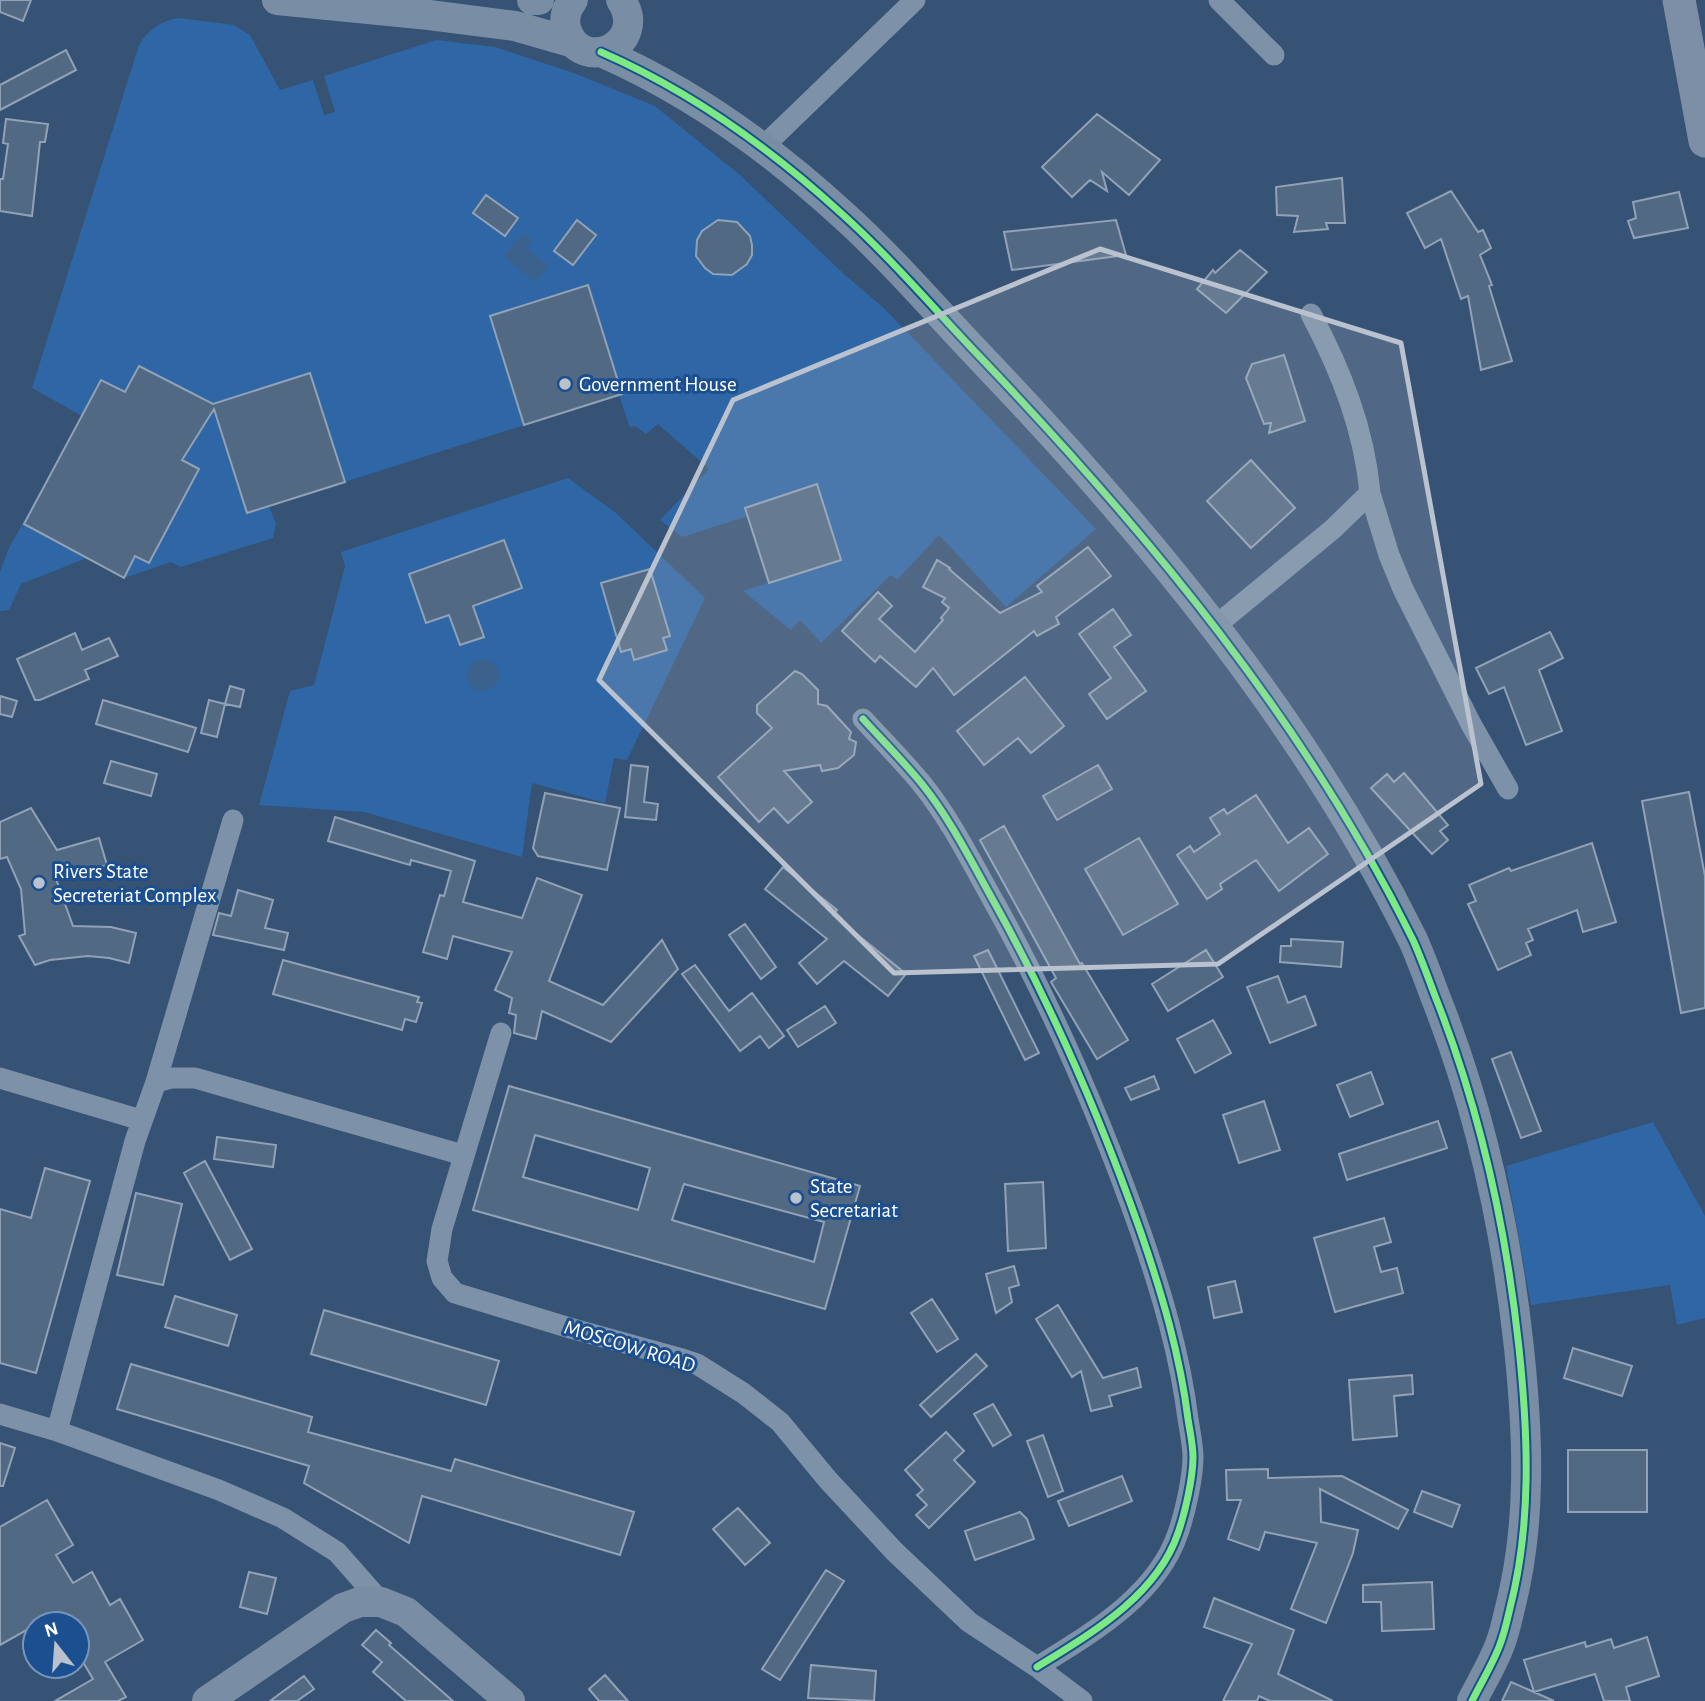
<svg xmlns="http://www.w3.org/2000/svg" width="1705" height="1701" font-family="'Alegreya Sans',sans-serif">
<rect width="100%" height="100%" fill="#365274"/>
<path fill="#2f66a5" d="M179,18L234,25L250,35L280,90L313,80L324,115L335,112L324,76L436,40L495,47L574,73L655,106L740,175L844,274L885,309L1096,529L1006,607L939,535L897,580L891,575L821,643L800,620L791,630L743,591L841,559L817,485L745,507L748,516L682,537L660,520L709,469L658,424L646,434L635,426L630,428L619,395L269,506L276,524L273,538L181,567L171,562L124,578L87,558L21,584L9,610L0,611V572L8,550L82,416L32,388L139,45C149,29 160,21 179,18Z
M568,478L616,513L705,598L627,760L614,758L605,803L532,783L522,857L364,812L259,805L290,691L314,685L345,566L341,552Z
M1653,1122L1705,1216V1318L1677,1325L1670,1285L1531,1305L1506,1166Z"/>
<path fill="#3b618d" d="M523,233L532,240L527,248L549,266L536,282L503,256Z
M467 675a16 16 0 1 1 32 0a16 16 0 1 1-32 0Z"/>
<path fill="#526984" stroke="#92a2b6" stroke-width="2" fill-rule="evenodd" d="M0,0H31L23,21L0,12Z
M66,50L76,70L0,110V85Z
M1097,114L1160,160L1129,195L1102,172L1107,191L1090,180L1072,197L1042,167Z
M6,119L48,124L45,142H40L32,216L0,211V179H3L8,144L3,143Z
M1342,178L1345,223H1326L1328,229L1294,232L1298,216L1277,215L1276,187Z
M1451,191L1478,232L1483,230L1491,248L1480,255L1492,285L1489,286L1512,361L1481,370L1468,296L1461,299L1441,239L1425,248L1407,213Z
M1679,192L1688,228L1634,238L1628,221L1636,218L1633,202Z
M486,195L518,218L505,236L473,213Z
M577,220L596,235L573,265L554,251Z
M718,220L737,222L750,236L752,245V255L747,264L732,275L713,274L705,268L696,256L697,240L702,231Z
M1116,220L1126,255L1012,270L1004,232Z
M1240,250L1267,272L1226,313L1197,289L1213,270L1215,273Z
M588,285L622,394L524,425L490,316Z
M1284,355L1305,421L1269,433L1271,423L1264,424L1246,378L1252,364Z
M139,366L213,404L310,373L345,482L247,513L214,409L182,460L199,469L149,563L135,556L124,578L24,524L101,380L125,392Z
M1251,460L1295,508L1251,548L1207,501Z
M817,484L841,560L769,583L745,508Z
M504,540L522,588L473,606L484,637L460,645L449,615L426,623L409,574Z
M1088,547L1111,576L1056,617L1059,624L1037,636L1034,631L954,695L933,668L916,687L880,656L875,662L842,631L878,592L892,606L879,619L915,652L943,620L941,618L949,608L942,602L945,598L923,587L937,560L950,568L949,569L1000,613L1042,592L1037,586Z
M650,569L670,636L663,638L667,650L634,660L631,649L621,652L601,583Z
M1113,609L1131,635L1114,647L1146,691L1107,719L1089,694L1111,678L1079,634Z
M1550,632L1563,658L1539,670L1562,731L1526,745L1504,687L1489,694L1476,668Z
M75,633L82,650L109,638L118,656L85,670L89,679L40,700H35L17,659Z
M795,671L802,674L818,690V704L827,706L851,732L849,739L856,742L854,755L838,768L822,771L820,765L784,771L812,802L788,823L774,808L759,822L718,777L772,728L757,713V705Z
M1025,677L1064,726L1031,753L1018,738L984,765L957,731Z
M230,686L244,690L240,707L225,704Z
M0,696L17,701L12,717L0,714Z
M103,700L196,728L188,752L96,724Z
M209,700L225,704L217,737L201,733Z
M111,761L157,774L151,796L104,783Z
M631,765L648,767L644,802L658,804L656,820L625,817Z
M1098,765L1112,789L1057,820L1043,796Z
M1404,773L1448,825L1440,831L1448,840L1432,854L1371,788L1387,774L1394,782Z
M1689,792L1705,876V1008L1681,1013L1642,801Z
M545,793L620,808L607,870L538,856L533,848Z
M1256,795L1288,843L1309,828L1328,854L1279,891L1256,860L1220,884L1222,889L1207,899L1177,855L1190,846L1194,852L1220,834L1210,818L1224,809L1227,814Z
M31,808L57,850L99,838L107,865L56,879L73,926L111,927L136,933L129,963L109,958L88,956L50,960L35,965L19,936L25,934L21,889L7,857L0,859V822Z
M335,817L475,861L463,902L522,918L537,878L582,895L549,981L603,1005L662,940L678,969L611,1042L542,1011L536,1039L514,1033L516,1015L509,1013L512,998L495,990L512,952L453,936L447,959L423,952L440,895L444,896L451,871L411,860L410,865L328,841Z
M1004,826L1080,964L1082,963L1128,1040L1097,1059L1051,982L1056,978L980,840Z
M1139,838L1178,904L1123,935L1085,869Z
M1592,843L1616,922L1583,932L1577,910L1528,929L1533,940L1526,943L1531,955L1498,970L1468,904L1476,901L1469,885L1509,868L1511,871Z
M783,867L837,910L833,915L906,974L888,996L844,961L817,984L799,963L827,939L765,889Z
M238,890L273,900L265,928L288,933L284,950L213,935L219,913L231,916Z
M745,924L776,967L761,979L729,935Z
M1291,939L1343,942L1341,967L1280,962L1281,946H1291Z
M988,950L1039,1053L1025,1060L974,956Z
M1206,950L1223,977L1168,1011L1152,984Z
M283,960L419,997L417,1002L422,1003L416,1022L405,1019L402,1030L273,994Z
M695,965L729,1011L752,993L784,1036L769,1048L760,1036L740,1051L682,974Z
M1278,976L1288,1003L1305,996L1316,1025L1270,1043L1247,987Z
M825,1006L836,1023L798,1047L787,1030Z
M1213,1020L1231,1053L1195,1073L1177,1039Z
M1511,1052L1541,1131L1521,1138L1492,1059Z
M1371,1072L1383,1104L1350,1117L1337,1085Z
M1154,1076L1159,1089L1131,1100L1125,1088Z
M509,1086L860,1186L825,1309L473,1210ZM535,1135L650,1168L638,1210L523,1177ZM684,1184L824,1222L814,1262L672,1220Z
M1264,1101L1280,1150L1239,1163L1223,1115Z
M1438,1121L1447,1148L1347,1180L1339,1154Z
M217,1137L276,1145L273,1167L214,1159Z
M205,1161L252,1249L230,1260L184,1173Z
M45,1168L90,1181L36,1373L0,1363V1209L31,1218Z
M1043,1182L1046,1248L1008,1251L1005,1184Z
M136,1193L182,1204L163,1285L117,1275Z
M1384,1218L1391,1242L1374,1247L1381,1272L1397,1268L1403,1293L1335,1312L1314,1238Z
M1014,1266L1019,1285L1009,1288L1012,1302L996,1313L986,1274Z
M1235,1281L1242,1312L1214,1318L1208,1287Z
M175,1296L237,1315L228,1346L165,1327Z
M932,1299L958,1339L937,1352L911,1313Z
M1058,1305L1103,1378L1137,1368L1141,1387L1109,1396L1112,1406L1091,1411L1081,1371L1072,1377L1036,1319Z
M324,1310L499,1361L486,1405L311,1354Z
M1573,1348L1632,1366L1622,1396L1564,1378Z
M976,1354L987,1366L931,1417L920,1405Z
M131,1364L312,1417L308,1432L451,1471L455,1459L634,1512L620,1555L422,1496L409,1543L304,1483L309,1466L117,1409Z
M1412,1375L1413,1394L1394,1396L1397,1436L1353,1440L1349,1380Z
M993,1404L1011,1435L993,1446L974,1414Z
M946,1432L964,1451L954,1460L975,1482L929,1528L916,1515L927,1505L917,1495L923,1490L905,1470Z
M1043,1435L1063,1491L1048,1497L1027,1441Z
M0,1443L15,1448L3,1486H0Z
M1568,1450H1647V1512H1568Z
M1268,1469V1478L1342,1476L1408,1510L1398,1529L1320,1489L1321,1522L1358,1530L1353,1553L1326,1623L1291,1609L1317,1543L1265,1532L1259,1550L1228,1539L1241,1500H1227L1226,1470Z
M1122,1476L1132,1501L1069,1526L1058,1501Z
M1422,1491L1460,1505L1452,1527L1414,1512Z
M47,1500L73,1545L56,1555L73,1583L92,1572L110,1605L120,1599L143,1640L105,1662L126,1697L118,1701H55L93,1679L77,1652V1624H61L55,1614L0,1645V1527Z
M738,1508L770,1543L745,1565L713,1529Z
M1020,1512L1027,1519L1034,1539L975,1560L965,1531Z
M826,1570L844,1581L780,1680L762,1669Z
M249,1572L276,1578L267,1614L240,1607Z
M1432,1582L1434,1629L1382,1631L1381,1602H1363V1585Z
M1214,1598L1294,1630L1278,1674L1333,1701H1270L1259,1696L1257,1701H1223L1252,1644L1204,1627Z
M376,1630L391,1643L389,1645L453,1701H406L373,1672L382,1662L362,1645Z
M1647,1637L1659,1676L1626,1687L1630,1701H1604L1595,1674L1534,1692L1524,1660L1585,1642L1586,1647L1611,1639L1614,1648Z
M811,1665L876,1671L874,1701L808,1698Z
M605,1675L628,1701H599L589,1689Z
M304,1676L314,1689L297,1701H270Z
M1511,1682L1534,1692L1554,1701H1502Z"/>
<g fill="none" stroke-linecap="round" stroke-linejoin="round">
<path stroke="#7d92a8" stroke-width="21" d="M1219,0L1274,55
M763,147L915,0
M1370,493L1389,555L1403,589L1471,724L1508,789
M1214,627L1333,529L1370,493C1364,428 1341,371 1311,314
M863,719C883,741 904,762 922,784C951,820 972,863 994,902C1053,1008 1101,1119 1141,1233C1162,1294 1180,1355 1188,1419C1190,1432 1193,1445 1193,1457C1193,1478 1185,1513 1178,1533C1157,1596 1090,1634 1037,1667
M501,1033L442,1229L437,1261L442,1278L455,1293L570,1328L679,1358L697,1364L743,1393L780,1422L828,1480L895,1552L969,1622L1037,1667L1082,1701
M0,1078L141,1120
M156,1082L171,1078H195L463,1155
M0,1414L57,1431L219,1490L283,1518L337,1552L381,1602
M57,1431L135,1141L156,1082L233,820"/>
<path stroke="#798da4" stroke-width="30" d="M277,0L429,15L515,26L574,43
M532,0H539
M573,0C566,9 563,20 567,31C582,75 650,44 621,0
M601,52C690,91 770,148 842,214C892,259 936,311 982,359C1148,533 1306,723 1413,940C1421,958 1428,977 1435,996C1480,1109 1506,1227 1519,1348C1528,1434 1532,1523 1510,1608C1507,1621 1504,1635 1499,1647C1492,1665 1481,1683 1472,1701
M207,1701L343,1608L360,1602H381L406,1612L510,1701"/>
<path stroke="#7d8ea7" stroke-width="33" d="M1679,0L1705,141"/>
<g stroke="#1b4f8f" stroke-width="11">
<path id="cycleway" d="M601,52C690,91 770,148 842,214C892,259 936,311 982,359C1148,533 1306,723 1413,940C1421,958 1428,977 1435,996C1480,1109 1506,1227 1519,1348C1528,1434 1532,1523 1510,1608C1507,1621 1504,1635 1499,1647C1492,1665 1481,1683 1472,1701
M863,719C883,741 904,762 922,784C951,820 972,863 994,902C1053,1008 1101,1119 1141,1233C1162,1294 1180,1355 1188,1419C1190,1432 1193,1445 1193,1457C1193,1478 1185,1513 1178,1533C1157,1596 1090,1634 1037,1667"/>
</g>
<use href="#cycleway" stroke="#7ce984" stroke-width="7"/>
</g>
<path fill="#b9c2ce" fill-opacity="0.2" stroke="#b9c2ce" stroke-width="5" stroke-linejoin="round" d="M1100,249L1401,343L1481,784L1218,964L894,973L599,680L733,400Z"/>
<g fill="#b9c2ce" stroke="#1b4f8f" stroke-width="2.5">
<circle cx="565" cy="384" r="7"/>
<circle cx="39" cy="883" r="7"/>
<circle cx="796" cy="1198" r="7"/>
</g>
<g text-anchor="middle" stroke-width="6" stroke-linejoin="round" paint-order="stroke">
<g font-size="21" fill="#fff" stroke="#1b4f8f" text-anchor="start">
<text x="579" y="391">Government House</text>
<text x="53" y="878">Rivers State<tspan x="53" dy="24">Secreteriat Complex</tspan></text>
<text x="810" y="1193">State<tspan x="810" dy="24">Secretariat</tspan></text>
</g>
<g font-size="21" fill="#fff" stroke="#1b4f8f">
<text transform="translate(630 1346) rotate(17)" y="7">MOSCOW ROAD</text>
</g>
</g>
<g transform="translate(56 1645) rotate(343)"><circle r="33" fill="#1b4f8f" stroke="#7695bc" stroke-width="2"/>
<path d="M0-5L12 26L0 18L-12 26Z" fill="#b9c2ce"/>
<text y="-10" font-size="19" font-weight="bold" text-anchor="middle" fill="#ffffff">N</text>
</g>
</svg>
